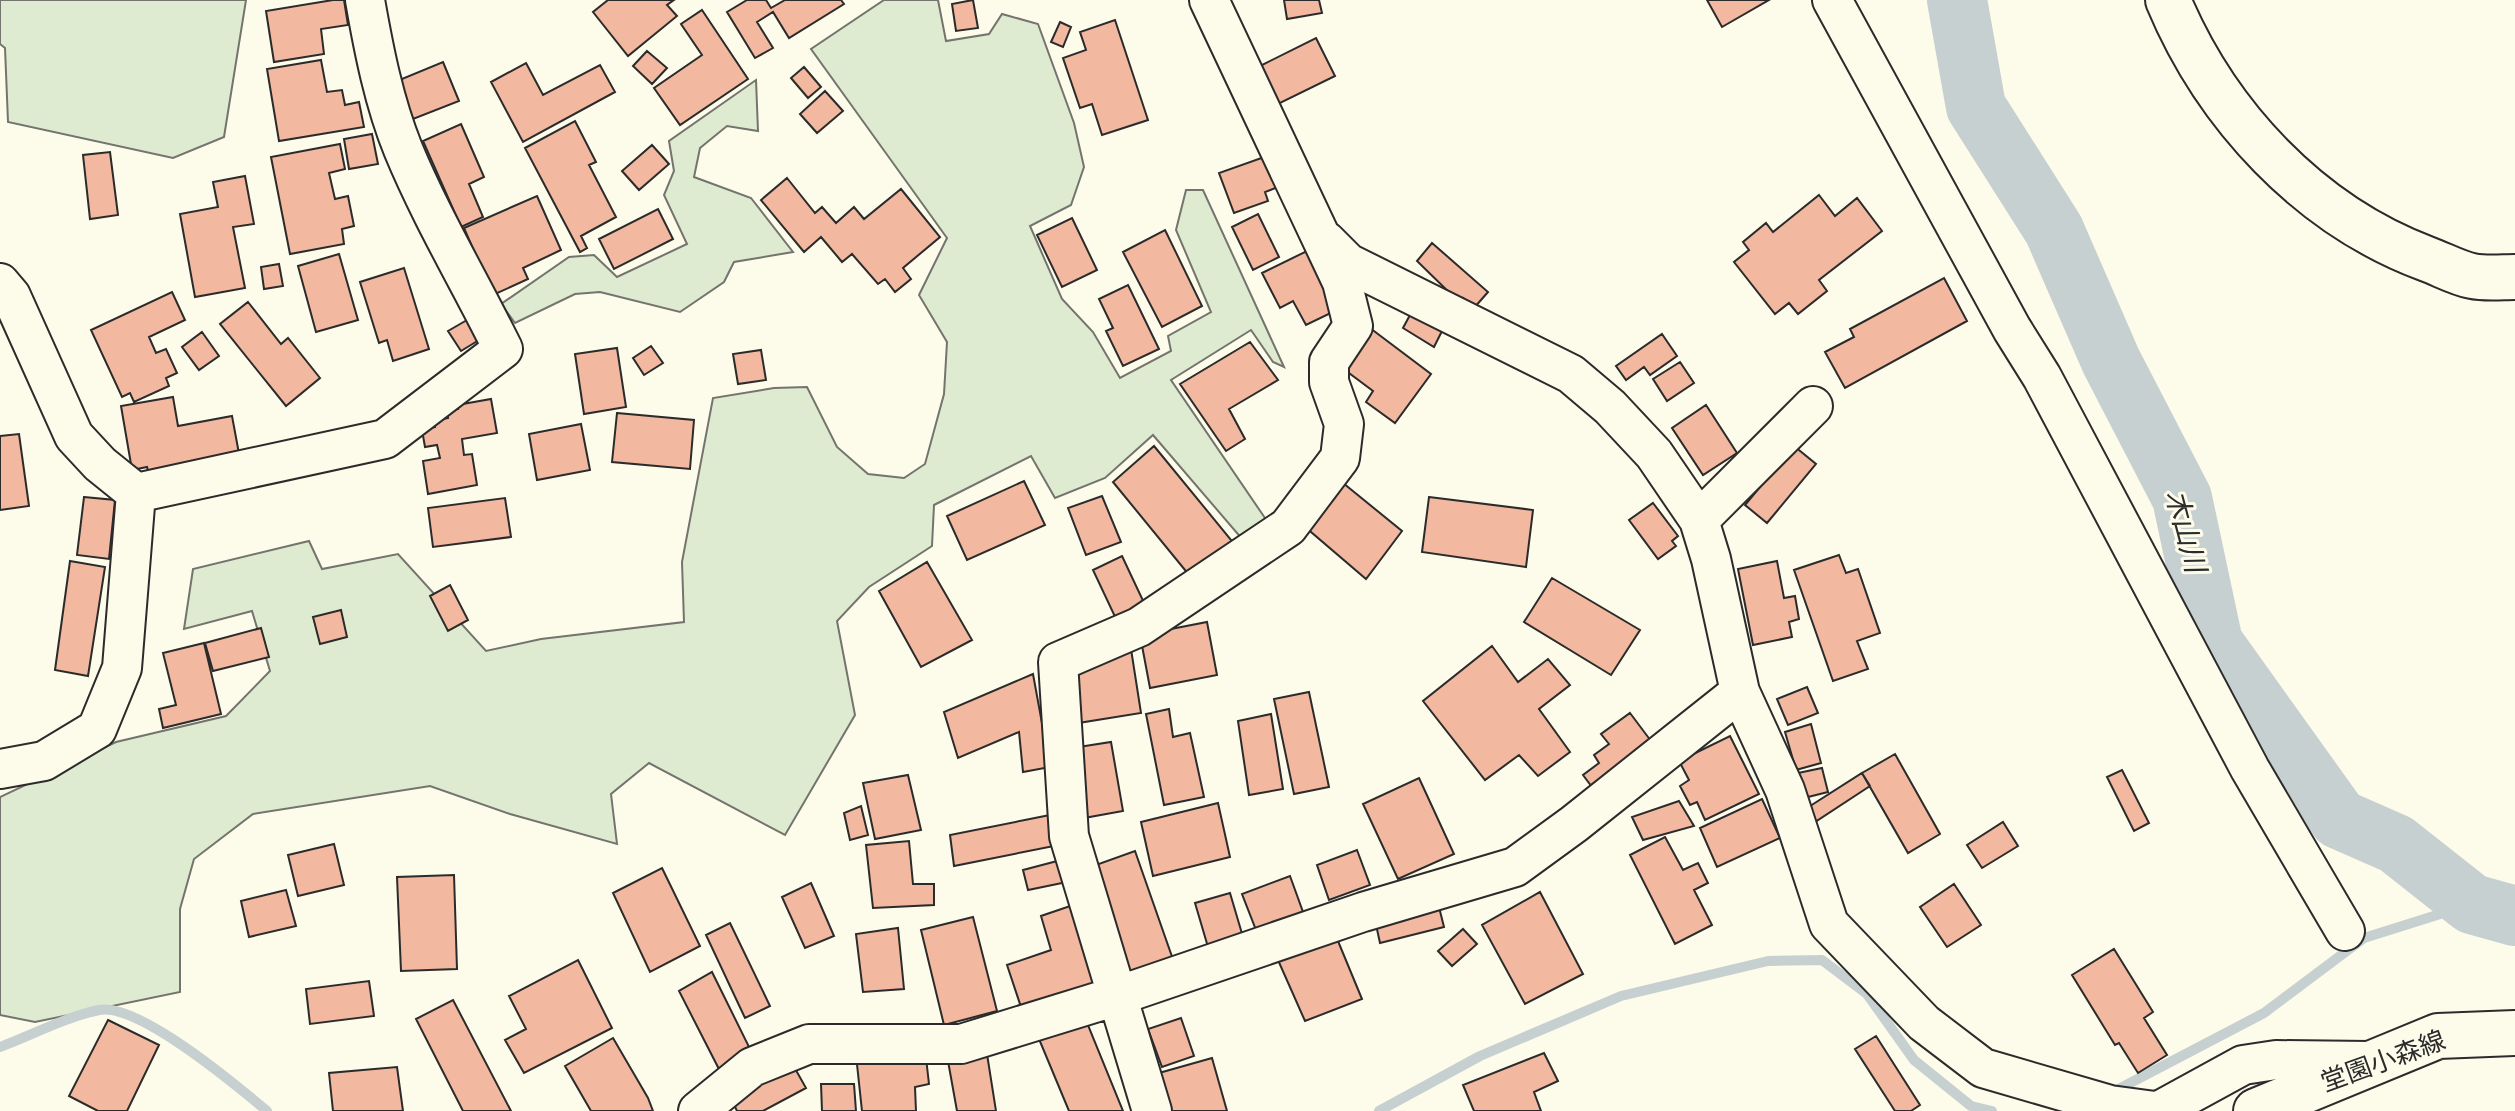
<svg xmlns="http://www.w3.org/2000/svg" width="2515" height="1111" font-family="Karla,'Noto Sans JP',sans-serif">
<rect width="100%" height="100%" fill="#fdfbea"/>
<path fill="#deebd1" stroke="#74746e" stroke-width="2" d="M0,0H246L224,137L173,158L8,122L5,48L0,44Z
M884,0H938L946,41L989,34L1002,14L1038,24L1074,123L1084,167L1071,205L1030,226L1062,299L1093,332L1120,378L1171,351L1168,336L1211,312L1176,230L1186,190H1203L1284,367L1273,362L1251,330L1171,380L1267,521L1243,540L1153,435L1105,478L1055,498L1031,456L934,505L932,546L869,587L837,621L855,715L785,835L649,763L611,794L617,844L510,814L430,786L253,814L194,859L180,909V992L35,1022L0,1015V797L116,742L226,716L270,671L252,611L184,629L193,569L309,541L322,569L398,554L486,651L541,639L684,622L682,562L713,398L774,388L807,387L837,447L868,474L904,478L925,464L944,394L947,342L919,295L947,238L811,49Z
M756,80L758,131L727,126L700,148L694,177L751,198L793,252L734,262L724,282L680,312L600,292L575,294L515,323L501,304L569,257L594,255L617,277L687,244L664,195L674,171L669,141Z"/>
<g fill="none" stroke-linecap="round" stroke-linejoin="round">
<path stroke="#c7d0d0" stroke-width="10" d="M0,1047C32,1035 66,1017 99,1010C139,1003 236,1085 267,1111
M2111,1093L2264,1013L2364,938L2472,904
M1379,1111L1480,1056L1621,996L1768,961L1822,960L1867,994L1914,1060L1971,1106L1992,1111"/>
<path stroke="#c7d0d0" stroke-width="60" d="M1957,0L1976,107L2054,230L2111,361L2182,498L2213,643L2339,819L2396,844L2472,904L2515,916"/>
</g>
<path fill="#f2b8a0" stroke="#2b2b2b" stroke-width="2" d="M333,0H344L348,25L321,29L324,54L274,62L266,11Z
M608,0H674L667,5L677,16L628,56L593,12Z
M747,0H766L771,8L785,0H841L844,4L789,38L773,12L757,22L773,48L755,58L727,12Z
M973,0L978,28L956,31L952,4Z
M1284,0H1319L1322,13L1287,19Z
M1707,0H1769L1722,27Z
M702,10L748,79L680,125L654,88L702,55L681,24Z
M1115,20L1148,120L1102,135L1092,104L1080,108L1063,58L1086,50L1080,32Z
M1060,22L1071,27L1063,47L1051,42Z
M1316,38L1335,76L1278,104L1260,66Z
M647,51L667,68L652,84L633,66Z
M321,60L327,92L342,90L345,105L359,102L364,127L279,141L267,69Z
M443,62L459,101L413,119L397,81Z
M526,63L543,95L600,65L615,92L523,142L491,82Z
M804,67L821,87L808,98L791,78Z
M825,91L843,111L817,133L800,114Z
M575,121L596,162L589,165L616,217L581,236L587,248L580,252L525,148Z
M461,124L484,177L469,184L483,217L461,227L423,141Z
M372,134L378,164L349,169L344,139Z
M340,144L345,169L329,173L335,199L348,196L354,226L342,229L344,244L290,254L271,157Z
M652,145L669,164L639,190L622,171Z
M110,152L118,215L90,219L83,155Z
M1267,156L1278,187L1265,192L1268,201L1234,213L1219,173Z
M245,176L254,224L233,227L245,288L195,297L180,214L218,207L213,182Z
M787,178L815,213L822,207L836,223L854,207L864,219L901,189L940,237L903,268L911,279L895,292L885,279L878,284L852,254L842,262L821,237L804,252L761,200Z
M1819,195L1835,216L1857,198L1882,231L1819,280L1827,291L1798,314L1789,303L1775,314L1734,262L1749,250L1743,242L1766,223L1773,232Z
M537,196L561,250L523,268L528,279L493,295L464,228Z
M658,209L673,239L614,269L599,239Z
M1258,214L1279,257L1253,270L1232,227Z
M1072,218L1097,270L1062,287L1037,235Z
M1165,230L1202,306L1162,327L1123,252Z
M1432,243L1488,292L1474,308L1463,298L1459,302L1417,261Z
M1307,251L1337,310L1306,325L1293,301L1280,308L1262,273Z
M339,254L358,320L316,332L298,266Z
M279,264L283,286L264,289L261,267Z
M404,268L429,349L393,361L387,340L379,343L360,282Z
M1944,278L1967,321L1845,388L1825,352L1854,337L1850,329Z
M1128,285L1159,349L1123,366L1106,331L1113,328L1099,299Z
M172,292L185,320L149,337L156,353L166,349L177,373L166,378L169,386L134,402L130,393L122,397L91,330Z
M248,302L281,344L288,338L320,378L286,406L220,324Z
M1417,302L1450,315L1434,347L1403,328Z
M467,320L479,340L461,351L448,331Z
M1370,328L1431,374L1395,423L1366,402L1373,391L1341,367Z
M202,332L219,356L199,370L182,347Z
M1662,334L1677,356L1650,375L1644,367L1626,380L1616,366Z
M1250,342L1278,380L1229,409L1245,439L1226,451L1180,384Z
M651,346L663,363L644,375L633,358Z
M617,348L626,407L584,414L575,354Z
M761,350L766,380L738,384L733,354Z
M1680,362L1694,383L1667,401L1653,379Z
M173,397L178,426L232,416L240,459L149,475L147,467L132,470L121,406Z
M491,399L497,433L462,439L464,455L472,454L477,485L428,494L423,461L440,458L437,445L425,447L422,430L435,427L434,421L448,418L447,411L458,409L457,405Z
M1706,405L1737,453L1703,475L1672,428Z
M617,413L694,420L690,469L612,462Z
M581,424L590,470L537,480L529,434Z
M19,434L29,506L0,510V436Z
M1154,446L1236,546L1194,581L1113,482Z
M1794,446L1816,464L1767,523L1745,505Z
M1332,474L1402,531L1366,579L1297,520Z
M1024,481L1045,525L967,560L947,516Z
M1102,496L1121,542L1086,555L1068,508Z
M84,497L115,500L109,559L77,555Z
M1429,497L1533,510L1526,567L1422,552Z
M505,498L511,537L433,547L428,508Z
M1653,503L1678,536L1672,541L1676,546L1658,559L1629,520Z
M1839,555L1846,573L1858,569L1880,633L1857,641L1868,669L1833,681L1794,570Z
M1122,556L1146,607L1117,621L1093,570Z
M70,561L105,567L88,676L55,670Z
M1777,561L1784,598L1795,596L1799,619L1789,622L1792,637L1753,645L1738,569Z
M927,562L972,640L921,667L879,591Z
M1552,578L1640,630L1611,675L1524,622Z
M450,585L468,620L448,631L430,596Z
M341,610L347,637L320,644L313,617Z
M1207,622L1217,675L1150,688L1140,635Z
M261,628L269,657L213,671L205,643Z
M204,643L221,714L163,728L159,709L176,705L163,653Z
M1492,646L1518,682L1548,659L1570,685L1539,709L1570,752L1538,776L1519,755L1485,780L1423,701Z
M1131,649L1141,713L1072,724L1064,661Z
M1033,674L1050,767L1023,772L1019,732L958,758L944,712Z
M1807,687L1818,713L1788,725L1777,699Z
M1309,692L1329,787L1294,794L1274,699Z
M1169,709L1173,737L1190,733L1204,797L1164,805L1146,714Z
M1630,713L1654,745L1598,795L1583,775L1599,763L1594,755L1609,744L1601,734Z
M1271,714L1283,789L1249,795L1238,721Z
M1811,724L1821,763L1796,770L1785,732Z
M1730,736L1759,794L1705,820L1697,802L1690,805L1680,786L1689,780L1679,761Z
M1111,742L1123,811L1084,818L1072,748Z
M1895,754L1940,834L1908,853L1862,773Z
M1822,768L1828,792L1804,798L1798,773Z
M2122,770L2149,823L2134,831L2107,777Z
M1862,773L1870,786L1815,822L1807,808Z
M908,775L921,830L875,839L863,783Z
M1419,778L1454,854L1398,879L1363,804Z
M1762,799L1780,838L1717,867L1700,828Z
M1679,801L1694,826L1643,840L1632,817Z
M1218,803L1230,857L1153,876L1141,822Z
M861,806L868,835L850,840L844,813Z
M1055,814L1059,845L954,866L950,835Z
M2003,822L2018,846L1982,868L1967,845Z
M1665,837L1683,870L1698,863L1708,883L1694,890L1712,925L1675,944L1630,855Z
M909,841L913,884H934V905L873,908L866,845Z
M334,844L344,885L298,896L288,855Z
M1357,850L1370,885L1329,900L1317,865Z
M1135,851L1177,971L1135,986L1093,866Z
M1061,860L1067,882L1028,890L1023,870Z
M662,868L700,946L650,972L613,893Z
M454,875L457,969L401,971L397,877Z
M1290,876L1303,912L1256,930L1242,894Z
M811,883L834,936L805,948L782,897Z
M1954,884L1981,925L1947,947L1920,907Z
M286,890L296,926L249,937L241,901Z
M1540,892L1583,974L1525,1004L1482,925Z
M1230,893L1243,937L1208,947L1195,903Z
M1436,895L1444,927L1380,943L1373,911Z
M1076,904L1102,982L1022,1010L1007,965L1051,950L1041,916Z
M973,917L997,1011L944,1025L921,930Z
M730,923L770,1006L745,1018L706,935Z
M898,928L904,989L863,992L856,934Z
M1333,929L1362,999L1305,1021L1274,951Z
M1463,929L1477,944L1452,966L1438,951Z
M2114,949L2153,1012L2144,1018L2167,1055L2138,1073L2119,1043L2115,1045L2072,975Z
M578,960L612,1028L524,1073L505,1040L526,1029L509,996Z
M712,972L753,1055L721,1073L679,991Z
M369,981L374,1016L310,1024L306,989Z
M453,1000L511,1111H463L416,1019Z
M1081,1008L1123,1111H1069L1034,1027Z
M1181,1018L1194,1056L1162,1067L1148,1029Z
M108,1020L159,1045L127,1111H98L69,1096Z
M1876,1036L1920,1105L1911,1111H1895L1855,1049Z
M613,1038L648,1098L653,1111H591L565,1066Z
M925,1049L929,1084L915,1087L916,1111H862L856,1055Z
M1544,1053L1558,1081L1534,1092L1541,1111H1474L1463,1085Z
M987,1054L996,1111H957L948,1061Z
M788,1056L806,1088L763,1111H737L727,1090Z
M1212,1058L1227,1111H1170L1159,1073Z
M397,1067L403,1111H333L329,1073Z
M821,1084H854L856,1111H822Z"/>
<g fill="none" stroke-linecap="round" stroke-linejoin="round">
<g stroke="#2b2b2b" stroke-width="42">
<path id="minor" d="M1832,0L2012,329L2042,377L2250,769L2345,931
M1326,241L1348,263L1571,374L1610,407L1654,454L1699,520L1711,559L1740,692L1785,790L1829,924L1924,1023L1983,1068L2110,1105L2155,1111
M0,283L11,296L74,436L100,464L136,493
M136,493L385,439L503,349C470,282 432,219 403,149C384,102 374,51 365,0
M1699,520L1813,406
M0,769L44,761L97,729L122,668L136,493
M698,1111L752,1067L809,1044H961L1117,996L1363,912L1515,867L1574,824L1740,692
M1152,1111L1069,836L1058,662L1139,627L1288,527L1340,458L1344,424L1329,382V362L1353,326L1342,282L1209,0
M2159,1111L2243,1065L2276,1060L2369,1061"/>
</g>
<g stroke="#2b2b2b" stroke-width="48">
<path id="major" d="M2168,0C2216,115 2309,215 2427,259C2441,264 2457,273 2472,276C2486,279 2502,277 2515,277
M2256,1111L2438,1036L2515,1033"/>
</g>
<use href="#minor" stroke="#fdfbea" stroke-width="38"/>
<use href="#major" stroke="#fdfbea" stroke-width="44"/>
</g>
<g text-anchor="middle" stroke-width="6" stroke-linejoin="round" paint-order="stroke">
<g font-size="26" fill="#2b2b2b" stroke="#fdfbea">
<text transform="translate(2383 1061) rotate(-20)" y="9">堂園小森線</text>
</g>
<g font-size="28" font-style="italic" fill="#2b2b2b" stroke="#fdfbea">
<text transform="translate(2186 531) rotate(75)" y="10">木山川</text>
</g>
</g>
</svg>
